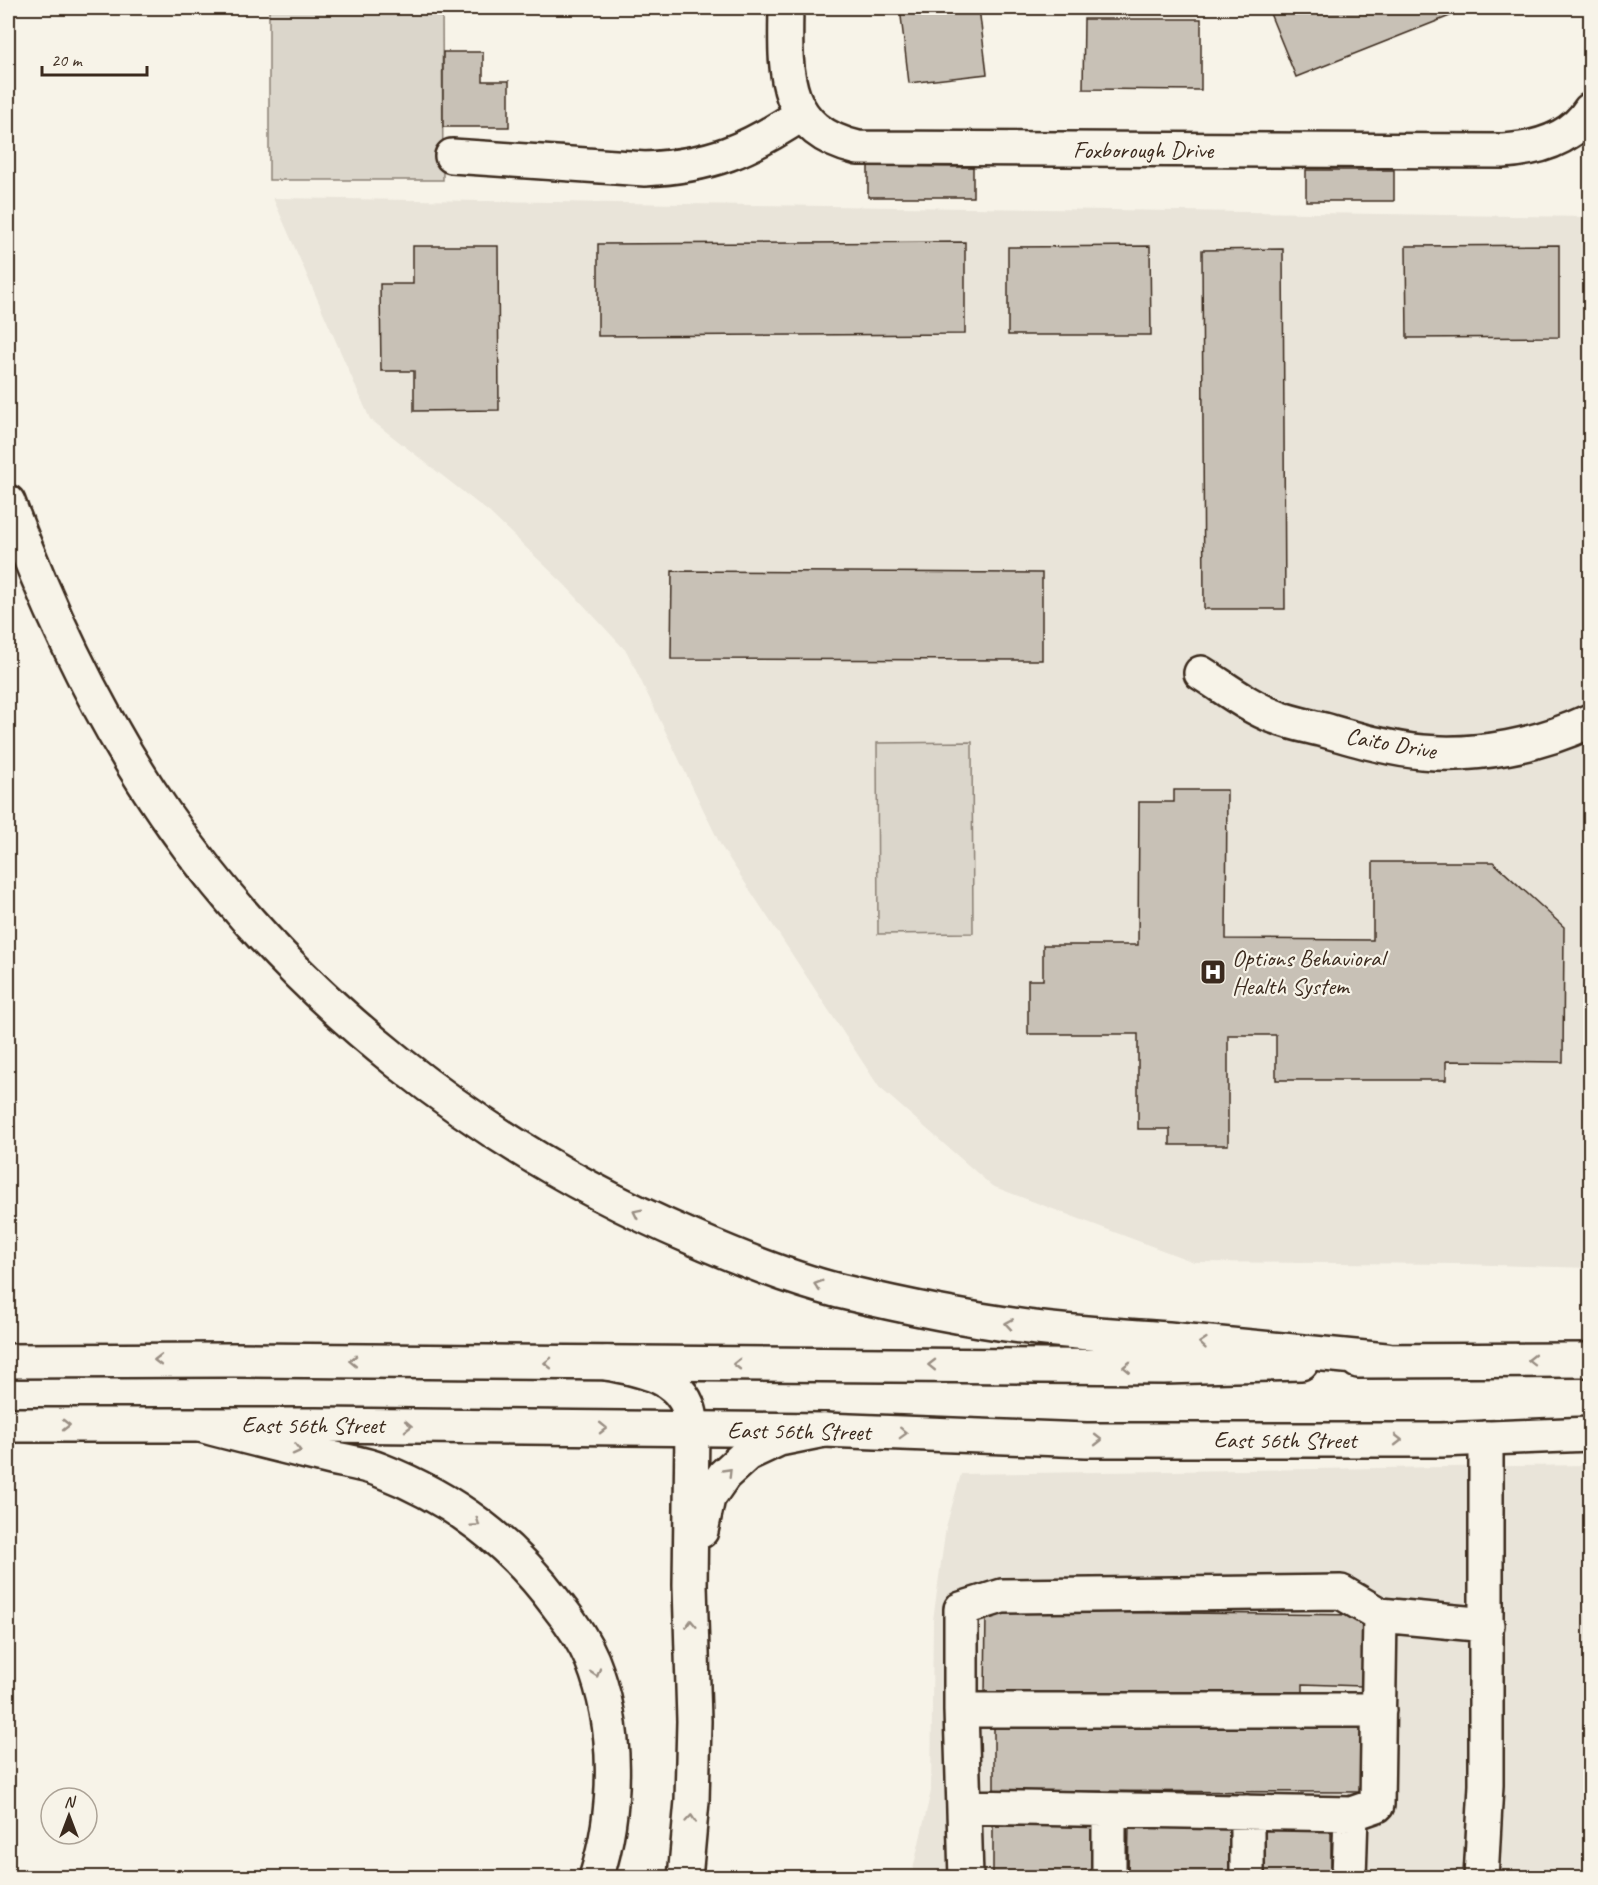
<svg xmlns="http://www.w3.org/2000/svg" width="1598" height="1885" font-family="Caveat,sans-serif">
<rect width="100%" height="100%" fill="#f7f3e8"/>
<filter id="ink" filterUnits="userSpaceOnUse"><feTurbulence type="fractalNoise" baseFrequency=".0167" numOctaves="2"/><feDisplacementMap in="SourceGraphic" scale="12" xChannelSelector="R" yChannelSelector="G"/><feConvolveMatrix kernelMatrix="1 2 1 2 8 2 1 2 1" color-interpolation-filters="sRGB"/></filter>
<g filter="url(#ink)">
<path fill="#e9e4d9" d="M273,198L1590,217V1268L1462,1264L1194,1262L992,1186L879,1087L721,846L627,652L565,585L490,513L370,419Z
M1590,1465V1877L911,1878L931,1791L933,1620L946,1527L961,1474Z"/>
<path fill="#dbd6cb" stroke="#8b8074" stroke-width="1.5" d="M269,8H442L443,180H269Z
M972,742L973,933L878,934L877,743Z"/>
<path fill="#c8c1b6" stroke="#3b2a1e" stroke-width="1.5" d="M900,8H979L987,74L909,83Z
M1278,8H1470L1296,77L1269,11Z
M1084,19H1201V90L1083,89Z
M443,52H483V81H509V127H443Z
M868,166L973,167V197H868Z
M1306,170H1394V201H1306Z
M965,242V334L598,336V244Z
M1559,245V337L1407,338L1406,246Z
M413,246H498L499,410L414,411V371H381L380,284H413Z
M1150,246L1151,335H1008V247Z
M1283,249L1285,609H1204L1202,250Z
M672,571L1042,573V660L671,659Z
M1174,790H1227L1226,939L1373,940V862H1493L1564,927L1563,1062L1446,1061V1080H1276V1035H1228V1145H1170V1129H1138V1034H1028V980H1043V945H1138L1139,802H1174Z
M986,1611L1363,1615L1362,1686L1303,1684V1701L985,1697Z
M994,1720L1364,1721V1792L994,1791Z
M993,1826H1093V1878H993Z
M1129,1826H1237V1878H1128Z
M1265,1826H1331V1878H1265Z"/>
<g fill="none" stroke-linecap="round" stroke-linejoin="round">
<g stroke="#3b2a1e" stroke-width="38">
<path id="minor" d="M786,8C785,71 781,130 858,148L1503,151C1536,149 1571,140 1590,110
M452,156L645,169C711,166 748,150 802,114
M1201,673C1225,688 1249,707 1276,717C1291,723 1308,726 1324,730C1356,739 1389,749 1422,752C1479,757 1539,745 1590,721
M961,1710H1379
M964,1807L1351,1814
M966,1878L961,1710V1609L1002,1596L1341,1592L1380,1615L1487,1625
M1109,1878V1810
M1247,1878V1812
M1349,1878L1351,1814L1377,1805L1380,1615
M1481,1878L1486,1785V1438"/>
</g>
<g stroke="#3b2a1e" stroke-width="38">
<path id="major" d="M8,1361L233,1360L1164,1367L1301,1363
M1358,1361L1590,1360
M8,1425H316L824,1430L1086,1440H1441L1590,1434"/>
</g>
<g stroke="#3b2a1e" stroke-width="38">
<path id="highway" d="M8,502C49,612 98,717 165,814C294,1001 483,1148 691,1237C739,1258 788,1278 839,1291C898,1305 959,1318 1020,1326C1069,1333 1119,1335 1168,1339C1241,1346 1314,1353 1386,1360
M607,1363C637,1369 679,1375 689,1410C691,1416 691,1423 692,1429L690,1585L694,1721L692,1801L685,1878
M200,1425C241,1436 282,1446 323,1456C342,1461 363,1463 380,1470C454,1499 511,1542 558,1606C571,1622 584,1641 592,1660C619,1727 618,1809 596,1878
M701,1531L708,1498L724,1475L747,1454L779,1439L824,1430"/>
</g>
<use href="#minor" stroke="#f7f3e8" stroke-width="33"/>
<use href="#major" stroke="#f7f3e8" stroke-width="33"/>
<use href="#highway" stroke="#f7f3e8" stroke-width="33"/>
</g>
<defs><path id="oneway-chevron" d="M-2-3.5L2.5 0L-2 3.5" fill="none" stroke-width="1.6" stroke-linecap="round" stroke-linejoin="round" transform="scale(1.5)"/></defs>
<g stroke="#998e83">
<use href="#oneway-chevron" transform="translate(637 1213) rotate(-154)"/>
<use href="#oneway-chevron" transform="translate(818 1285) rotate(-163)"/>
<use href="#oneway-chevron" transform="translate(1009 1324) rotate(-171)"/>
<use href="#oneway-chevron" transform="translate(1203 1343) rotate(-175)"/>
<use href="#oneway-chevron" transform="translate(158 1360) rotate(180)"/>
<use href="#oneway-chevron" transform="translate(1532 1360) rotate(-180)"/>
<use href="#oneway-chevron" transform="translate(353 1361) rotate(-179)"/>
<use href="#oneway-chevron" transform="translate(548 1363) rotate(-179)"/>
<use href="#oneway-chevron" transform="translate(737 1364) rotate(180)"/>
<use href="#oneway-chevron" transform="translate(932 1365) rotate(-179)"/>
<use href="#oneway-chevron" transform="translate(1127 1367) rotate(-179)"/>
<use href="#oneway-chevron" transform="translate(66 1425)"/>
<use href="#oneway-chevron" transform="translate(408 1426) rotate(1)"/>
<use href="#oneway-chevron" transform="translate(603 1428) rotate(1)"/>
<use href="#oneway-chevron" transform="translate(903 1433) rotate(2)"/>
<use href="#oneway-chevron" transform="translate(1098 1440)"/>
<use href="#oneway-chevron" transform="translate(1398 1440)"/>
<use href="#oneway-chevron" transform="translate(297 1450) rotate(14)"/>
<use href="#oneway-chevron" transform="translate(728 1472) rotate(-46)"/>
<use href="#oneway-chevron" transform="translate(476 1523) rotate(35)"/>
<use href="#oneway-chevron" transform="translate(691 1624) rotate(-92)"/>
<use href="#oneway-chevron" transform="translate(596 1673) rotate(72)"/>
<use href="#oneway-chevron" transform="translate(691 1819) rotate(-85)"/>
</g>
</g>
<defs>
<g id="hospital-square" transform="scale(1.35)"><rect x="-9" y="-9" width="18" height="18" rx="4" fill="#3b2a1e" stroke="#f7f3e8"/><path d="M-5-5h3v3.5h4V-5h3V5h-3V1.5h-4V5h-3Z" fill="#fff"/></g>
</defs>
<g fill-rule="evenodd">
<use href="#hospital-square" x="1213" y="972"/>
</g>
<g text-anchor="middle" stroke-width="4.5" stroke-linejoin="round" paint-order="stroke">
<g font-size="24" fill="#3b2a1e" stroke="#f7f3e8">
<text x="1143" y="158">Foxborough Drive</text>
<text transform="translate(1391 743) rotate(10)" y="8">Caito Drive</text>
<text x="313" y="1433">East 56th Street</text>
<text transform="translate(799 1431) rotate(1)" y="8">East 56th Street</text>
<text x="1285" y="1448">East 56th Street</text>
</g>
<g font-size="24" fill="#3b2a1e" stroke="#f7f3e8" text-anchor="start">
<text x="1232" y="966">Options Behavioral<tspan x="1232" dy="28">Health System</tspan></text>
</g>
</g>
<rect width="1598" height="1885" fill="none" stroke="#f7f3e8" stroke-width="30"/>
<rect x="15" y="15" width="1568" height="1855" fill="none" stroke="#3b2a1e" stroke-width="2" filter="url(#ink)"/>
<g transform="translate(69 1816)"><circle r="28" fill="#f7f3e8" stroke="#aca397" stroke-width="1.5"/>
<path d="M0-4.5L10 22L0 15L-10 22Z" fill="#3b2a1e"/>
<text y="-9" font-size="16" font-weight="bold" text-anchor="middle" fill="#3b2a1e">N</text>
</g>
<path d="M42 66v9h105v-9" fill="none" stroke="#3b2a1e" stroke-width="3"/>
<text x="51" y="66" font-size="18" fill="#3b2a1e" stroke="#f7f3e8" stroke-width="4.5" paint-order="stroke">20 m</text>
</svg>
